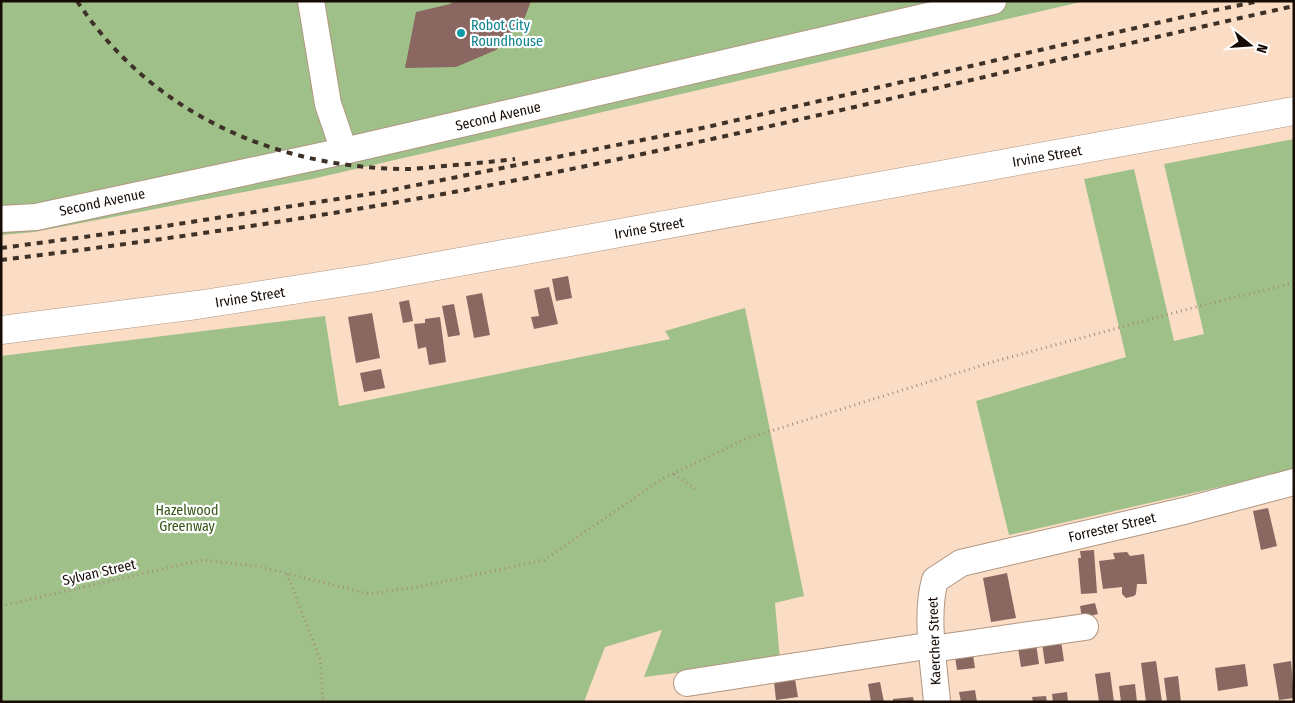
<svg xmlns="http://www.w3.org/2000/svg" width="1295" height="703" font-family="'Fira Sans Condensed',sans-serif">
<rect width="100%" height="100%" fill="#fbddc6"/>
<path fill="#a0c089" d="M1,1H1085L312,179L34,232L1,235Z
M1294,139V470L1009,535L976,401L1126,357L1084,179L1134,169L1174,341L1204,334L1164,164Z
M745,308L804,596L775,603L780,660L644,677L662,630L605,647L584,702H1V356L325,316L339,406L670,339L665,331Z"/>
<path fill="#8a6761" d="M454,1H531L525,17L496,50L456,67L405,68L416,12L450,4Z
M568,276L572,298L556,301L552,279Z
M549,287L558,324L534,329L531,317L539,316L534,290Z
M482,293L490,335L474,338L466,296Z
M409,300L413,321L403,323L399,302Z
M454,304L460,335L448,337L442,306Z
M372,313L380,358L356,363L348,317Z
M440,317L446,362L429,365L426,347L418,349L414,324L425,323V319Z
M381,369L385,388L364,392L360,373Z
M1268,508L1277,546L1261,550L1253,511Z
M1094,550L1097,593L1081,594L1078,558H1081L1080,551Z
M1127,552L1130,556L1144,554L1147,584H1137L1136,594L1134,596L1126,598L1122,594V587L1103,589L1099,561L1115,559L1113,553Z
M1007,573L1016,618L991,622L983,578Z
M1095,603L1098,614L1082,618L1080,606Z
M1061,641L1064,661L1045,664L1042,643Z
M1036,644L1039,664L1021,667L1018,648Z
M973,655L975,668L957,670L955,657Z
M1156,661L1162,702H1146L1141,663Z
M1291,661L1294,698L1279,700L1273,664Z
M1245,664L1248,686L1218,691L1215,668Z
M1110,672L1114,702H1099L1095,674Z
M1178,676L1181,702H1167L1164,678Z
M795,679L798,697L776,700L774,682Z
M880,682L884,702H871L868,684Z
M1135,684L1137,702H1121L1119,686Z
M975,690L977,702H961L959,692Z
M1067,692L1068,702H1053L1052,694Z
M1046,696L1047,702H1033L1032,697Z
M913,697L914,702H893V699Z"/>
<g fill="none" stroke-linecap="round" stroke-linejoin="round">
<g stroke="#b19680" stroke-width="28">
<path id="minor" d="M311,1L328,104L344,151
M1,219L36,217L344,151L993,1
M687,683L920,647L932,649L1085,627
M937,702C934,665 925,615 935,580L961,563L1184,511L1294,482"/>
</g>
<g stroke="#b19680" stroke-width="29">
<path id="major" d="M1,330L197,305L371,278L1294,111"/>
</g>
<path stroke="#a38d7c" stroke-width="3" stroke-dasharray="1 4" stroke-linecap="butt" d="M674,474L695,489
M287,574L320,659L323,702
M1,606L202,560L257,566L369,594L423,586L544,560L662,479L748,438L996,361L1192,308L1294,283"/>
<use href="#minor" stroke="#fff" stroke-width="26"/>
<use href="#major" stroke="#fff" stroke-width="28"/>
<path stroke="#3e3127" stroke-width="4" stroke-dasharray="6 6" stroke-linecap="butt" d="M77,1C151,113 275,168 406,169C418,169 431,167 444,166C467,164 491,162 515,159
M1,248L159,227L382,192L707,127L1183,17L1259,1
M1,260C172,239 343,214 512,181C774,129 1033,64 1294,6"/>
</g>
<circle fill="#0f9aa8" stroke="#fff" stroke-width="2" cx="461" cy="33" r="5"/>
<g text-anchor="middle" stroke-width="4.5" stroke-linejoin="round" paint-order="stroke">
<g font-size="14" fill="#0d838f" stroke="#fff" text-anchor="start">
<text x="471" y="30">Robot City<tspan x="471" dy="16">Roundhouse</tspan></text>
</g>
<g font-size="14" fill="#160c05" stroke="#fff">
<text transform="translate(498 116) rotate(-13)" y="5">Second Avenue</text>
<text transform="translate(1047 156) rotate(-10)" y="5">Irvine Street</text>
<text transform="translate(102 202) rotate(-12)" y="5">Second Avenue</text>
<text transform="translate(649 228) rotate(-10)" y="5">Irvine Street</text>
<text transform="translate(250 297) rotate(-9)" y="5">Irvine Street</text>
<text transform="translate(1112 527) rotate(-13)" y="5">Forrester Street</text>
<text transform="translate(99 572) rotate(-13)" y="5">Sylvan Street</text>
<text transform="translate(934 641) rotate(-92)" y="5">Kaercher Street</text>
</g>
<g font-size="14" fill="#345514" stroke="#fff">
<text x="187" y="515">Hazelwood<tspan x="187" dy="16">Greenway</tspan></text>
</g>
</g>
<rect width="1295" height="703" fill="none" stroke="#160c05" stroke-width="5"/>
<g transform="translate(1250 45) rotate(107)" stroke="#ffffff" stroke-width="4" paint-order="stroke">
<path d="M0-4L9 19L0 12L-9 19Z" fill="#160c05"/>
<text y="-8" font-size="14" font-weight="bold" text-anchor="middle" fill="#160c05">N</text>
</g>
</svg>
